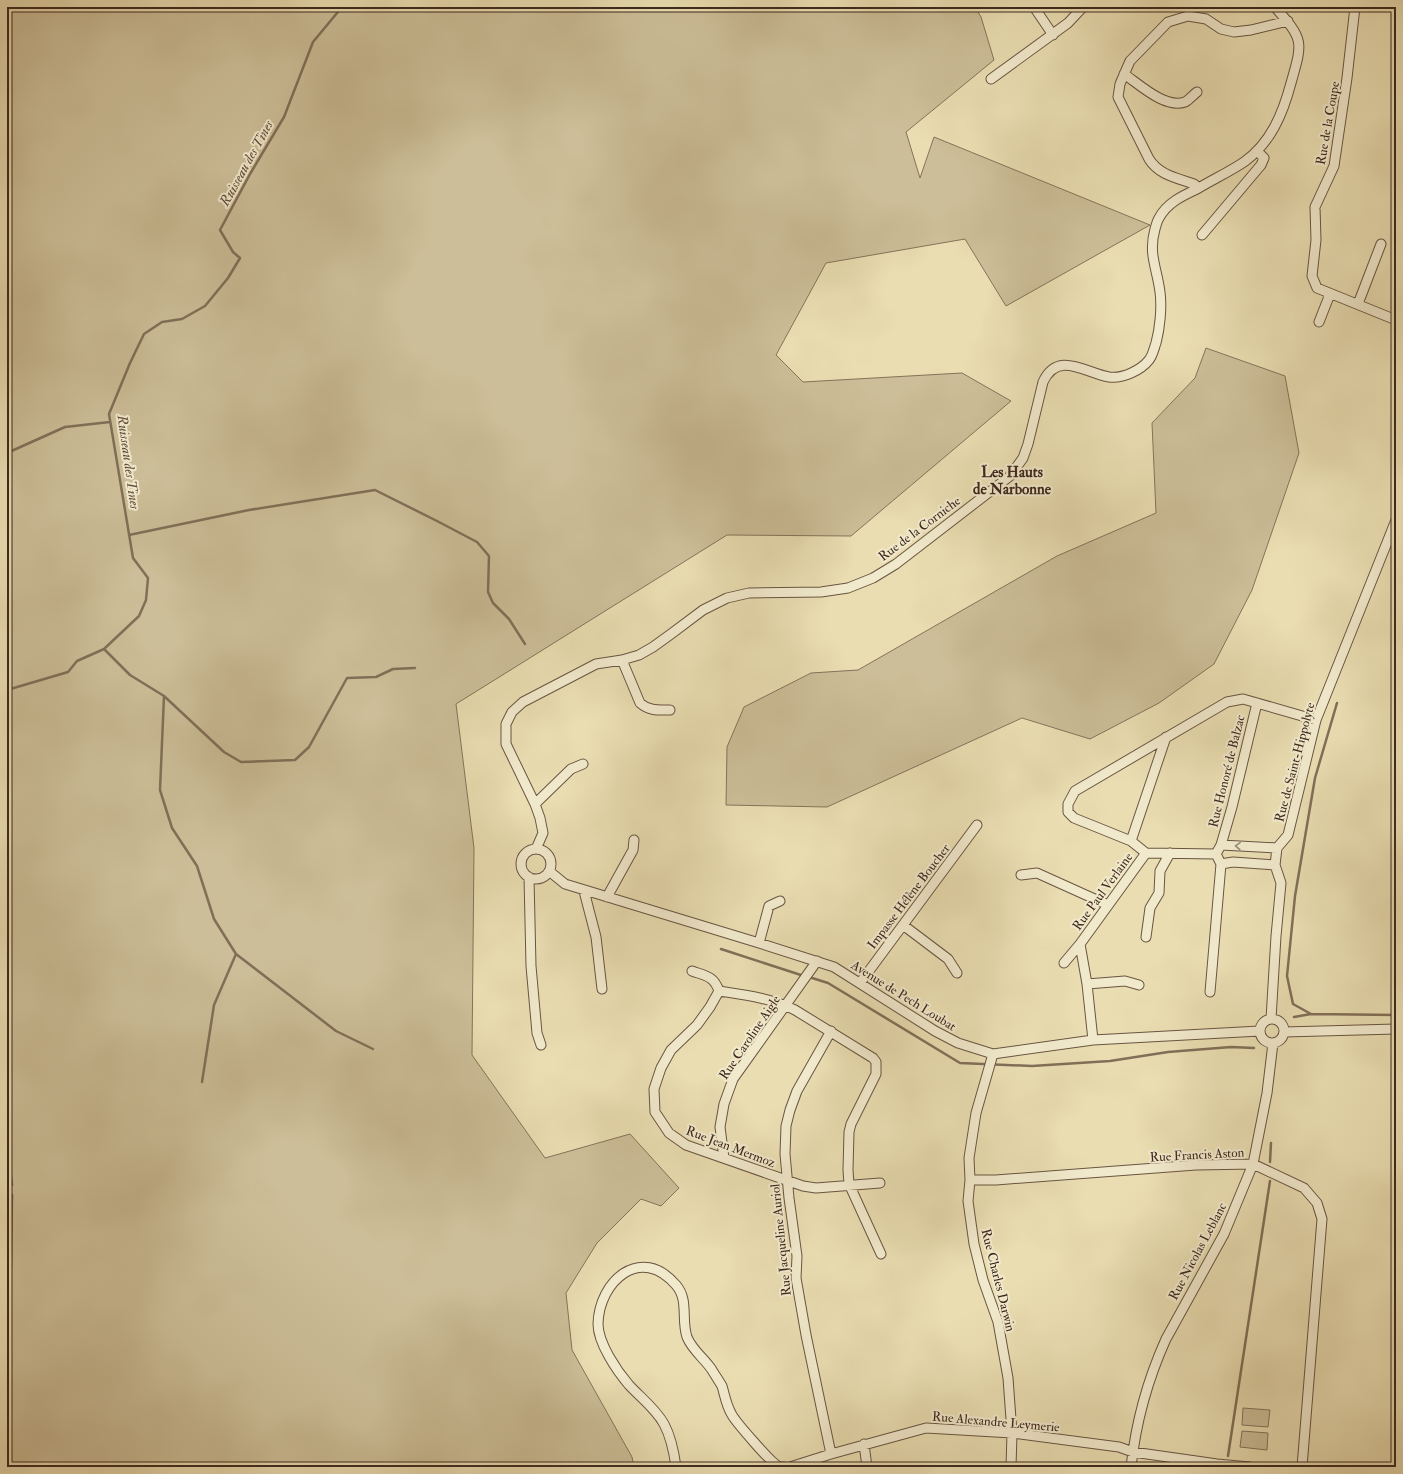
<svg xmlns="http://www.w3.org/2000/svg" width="1403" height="1474" font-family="'IM FELL Double Pica',serif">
<rect width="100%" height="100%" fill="#e9ddb1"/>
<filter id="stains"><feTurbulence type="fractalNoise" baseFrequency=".005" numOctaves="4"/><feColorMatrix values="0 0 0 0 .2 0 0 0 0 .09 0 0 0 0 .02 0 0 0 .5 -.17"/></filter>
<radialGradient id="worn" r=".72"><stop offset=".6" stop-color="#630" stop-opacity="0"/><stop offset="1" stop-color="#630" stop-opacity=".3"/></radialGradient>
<path fill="#ccbe98" stroke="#85735a" d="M7,7H975L981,17L994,60L906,132L920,178L934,137L1150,225L1006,306L965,239L826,263L776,355L803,382L962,373L1011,401L851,536L727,535L456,704L474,848L472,1055L545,1158L630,1134L679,1188L661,1206L641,1199L597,1243L566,1293L572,1350L632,1457L634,1467H7Z
M1206,348L1285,376L1299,453L1252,590L1214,664L1159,703L1090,739L1022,718L827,807L726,805L727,747L744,707L811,673L858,670L1057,556L1156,513L1152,423L1195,378Z
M1243,1408L1270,1410L1268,1427L1242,1425Z
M1242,1431L1268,1433L1267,1450L1240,1447Z"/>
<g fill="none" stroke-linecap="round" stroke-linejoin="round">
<path stroke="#826f58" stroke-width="2.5" d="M7,453L65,427L110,422
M129,535L249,510L375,490L437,521L477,542L489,556L488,592L493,603L509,619L525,644
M104,649L130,675L164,696L160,790L172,828L197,866L214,919L236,954L336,1031L373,1049
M7,690L68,672L77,661L104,649L139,616L146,600L148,578L133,558L109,414L130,363L144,334L162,322L182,319L205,306L228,278L240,258L233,252L220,230L250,174L284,117L313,42L342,7
M164,696L224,752L241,762L295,760L309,747L347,678L376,677L393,669L415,668
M721,949L804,976
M809,977L828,983L960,1063L1032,1066L1110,1061L1168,1052L1231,1047L1254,1048
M1311,1014L1293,1004L1287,976L1295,896L1315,778L1337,703
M1294,1017L1311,1014L1396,1015
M202,1082L214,1005L236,954
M1270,1162L1271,1143
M7,1174L11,1177L12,1185
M7,1293L11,1267L12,1195
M1228,1456L1270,1181"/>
<g stroke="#695542" stroke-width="11">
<path id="minor" d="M1034,7L1053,35
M1355,7L1347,78L1334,166L1315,207L1316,240L1312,276L1317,288L1396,320
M1124,74C1139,84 1165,109 1185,102C1189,100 1193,95 1197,92
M991,79L1068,23L1083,7
M1198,188L1194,184C1177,178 1159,175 1149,159L1118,97L1120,84L1130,61L1168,22L1188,16L1206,19L1221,29L1234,32L1251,30L1288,21
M1202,235L1261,165L1264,158L1257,151
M1358,304L1381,244
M1319,322L1330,294
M622,660L640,703C649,711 658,710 670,710
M535,804L571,769L583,764
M1131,841L1166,737
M1221,845L1232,807L1257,703
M536,849L543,833L540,818L535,804L506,744V724L512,712L523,702L596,664L622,660L639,655L653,647L671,634L703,610L727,598L749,593L821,592L848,588L873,578L896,564L1010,476L1023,458L1028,444L1043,382C1058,350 1085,373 1109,377C1123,379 1141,370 1149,360C1153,355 1154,348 1156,343C1160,328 1162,307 1160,292C1157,268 1148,254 1155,229C1156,226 1157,221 1159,218C1167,203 1182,196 1197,189C1212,180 1229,172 1244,162C1271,143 1283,113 1291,83C1303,41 1304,40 1275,7
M521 864a15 15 0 1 1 30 0a15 15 0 1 1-30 0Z
M1146,853L1131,841L1074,818L1068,812V804L1075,791L1227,702L1243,699L1316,720
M1146,853L1216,854
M1275,865L1233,862L1221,864L1216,854L1221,845L1277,848
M549,871L565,884L759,943L834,967L935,1031L958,1043L993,1054L1093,1040L1260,1031
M1021,875L1037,873L1108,905
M529,877L531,966L537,1033L541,1045
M584,891L596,937L602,989
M607,897L633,850L634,840
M903,925L948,959L957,973
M1146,937L1150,908L1159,893L1160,871L1170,853
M759,943L769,906L780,901
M1064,963L1080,944
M692,971C706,976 714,976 719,991L710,1007L697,1025L671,1050L661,1068L654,1089L655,1112L669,1133L686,1145L803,1186L816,1188L880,1183
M860,983L977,825
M1087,984L1125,981L1139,985
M719,991C745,995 771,998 795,1010L873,1058L876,1062V1074L851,1124L849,1132L848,1170L849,1184L881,1254
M1210,992L1221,864
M1260 1031a12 12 0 1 1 24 0a12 12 0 1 1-24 0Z
M1271,1019L1276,936L1281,883L1275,865L1277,848L1288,835L1316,720L1396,520
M831,1031L797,1091L790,1110L786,1126L785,1154L789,1198L797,1256L796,1278L806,1335L831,1454
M1284,1032L1396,1029
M1093,1040L1087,984L1080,944L1146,853
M993,1054L976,1113L969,1158L970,1180L968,1201L974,1244L983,1280L998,1322L1008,1378L1012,1433L1011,1467
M724,1158L720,1127L724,1104L733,1079L817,961
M970,1180H996L1196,1165L1253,1164L1304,1188L1317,1203L1322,1219L1302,1467
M864,1444L867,1467
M676,1467C674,1452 671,1437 664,1424C655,1408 641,1398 629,1385C617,1371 598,1343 598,1324C599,1281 641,1244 676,1285C689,1300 681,1319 687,1337C692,1350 705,1359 712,1370C715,1375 719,1381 722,1386C725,1396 726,1405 732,1415C736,1422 771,1463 778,1466C779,1467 782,1467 784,1467
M790,1467L831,1454L926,1428L1012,1433L1119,1447L1133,1452L1217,1464L1250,1467
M1131,1467C1136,1421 1147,1381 1166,1339L1224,1234L1253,1164L1267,1093L1273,1043"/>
</g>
<use href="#minor" stroke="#f1e9cc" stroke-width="9"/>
</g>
<defs><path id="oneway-chevron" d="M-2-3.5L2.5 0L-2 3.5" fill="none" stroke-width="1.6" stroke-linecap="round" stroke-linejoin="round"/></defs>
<use stroke="#988874" href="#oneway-chevron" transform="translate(1238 846) rotate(-177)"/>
<g text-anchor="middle" stroke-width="4" stroke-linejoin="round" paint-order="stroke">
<g font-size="13" fill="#3e281d" stroke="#f1e9cc">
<text transform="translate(1327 123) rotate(-80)" y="5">Rue de la Coupe</text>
<text transform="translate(919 528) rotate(-37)" y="5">Rue de la Corniche</text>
<text transform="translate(1294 762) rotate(-75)" y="5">Rue de Saint-Hippolyte</text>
<text transform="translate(1226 771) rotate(-76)" y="5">Rue Honoré de Balzac</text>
<text transform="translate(1102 891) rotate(-54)" y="5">Rue Paul Verlaine</text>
<text transform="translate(908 896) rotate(-53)" y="5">Impasse Hélène Boucher</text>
<text transform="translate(904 995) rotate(32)" y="5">Avenue de Pech Loubat</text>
<text transform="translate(749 1037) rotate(-56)" y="5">Rue Caroline Aigle</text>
<text transform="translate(731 1146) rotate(21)" y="5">Rue Jean Mermoz</text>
<text transform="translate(1197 1154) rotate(-3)" y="5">Rue Francis Aston</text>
<text transform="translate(780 1240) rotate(-96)" y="5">Rue Jacqueline Auriol</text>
<text transform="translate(1197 1251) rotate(-62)" y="5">Rue Nicolas Leblanc</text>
<text transform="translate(999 1280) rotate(76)" y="5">Rue Charles Darwin</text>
<text transform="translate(996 1421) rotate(5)" y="5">Rue Alexandre Leymerie</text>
</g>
<g font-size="14" font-style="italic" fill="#604c3a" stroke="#f1e9cc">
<text transform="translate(246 163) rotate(-61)" y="5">Ruisseau des Tines</text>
<text transform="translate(129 462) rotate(82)" y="5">Ruisseau des Tines</text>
</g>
<g font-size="15" font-weight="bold" fill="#3e281d" stroke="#f1e9cc">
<text x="1012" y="477">Les Hauts<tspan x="1012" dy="17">de Narbonne</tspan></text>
</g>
</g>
<rect width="1403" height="1474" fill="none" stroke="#e9ddb1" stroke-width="24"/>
<rect x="8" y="8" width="1387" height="1458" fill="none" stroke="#3e281d" stroke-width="2"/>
<rect x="12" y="12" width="1379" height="1450" fill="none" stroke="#3e281d"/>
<rect width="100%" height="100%" filter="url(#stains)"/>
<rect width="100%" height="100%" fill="url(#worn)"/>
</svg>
